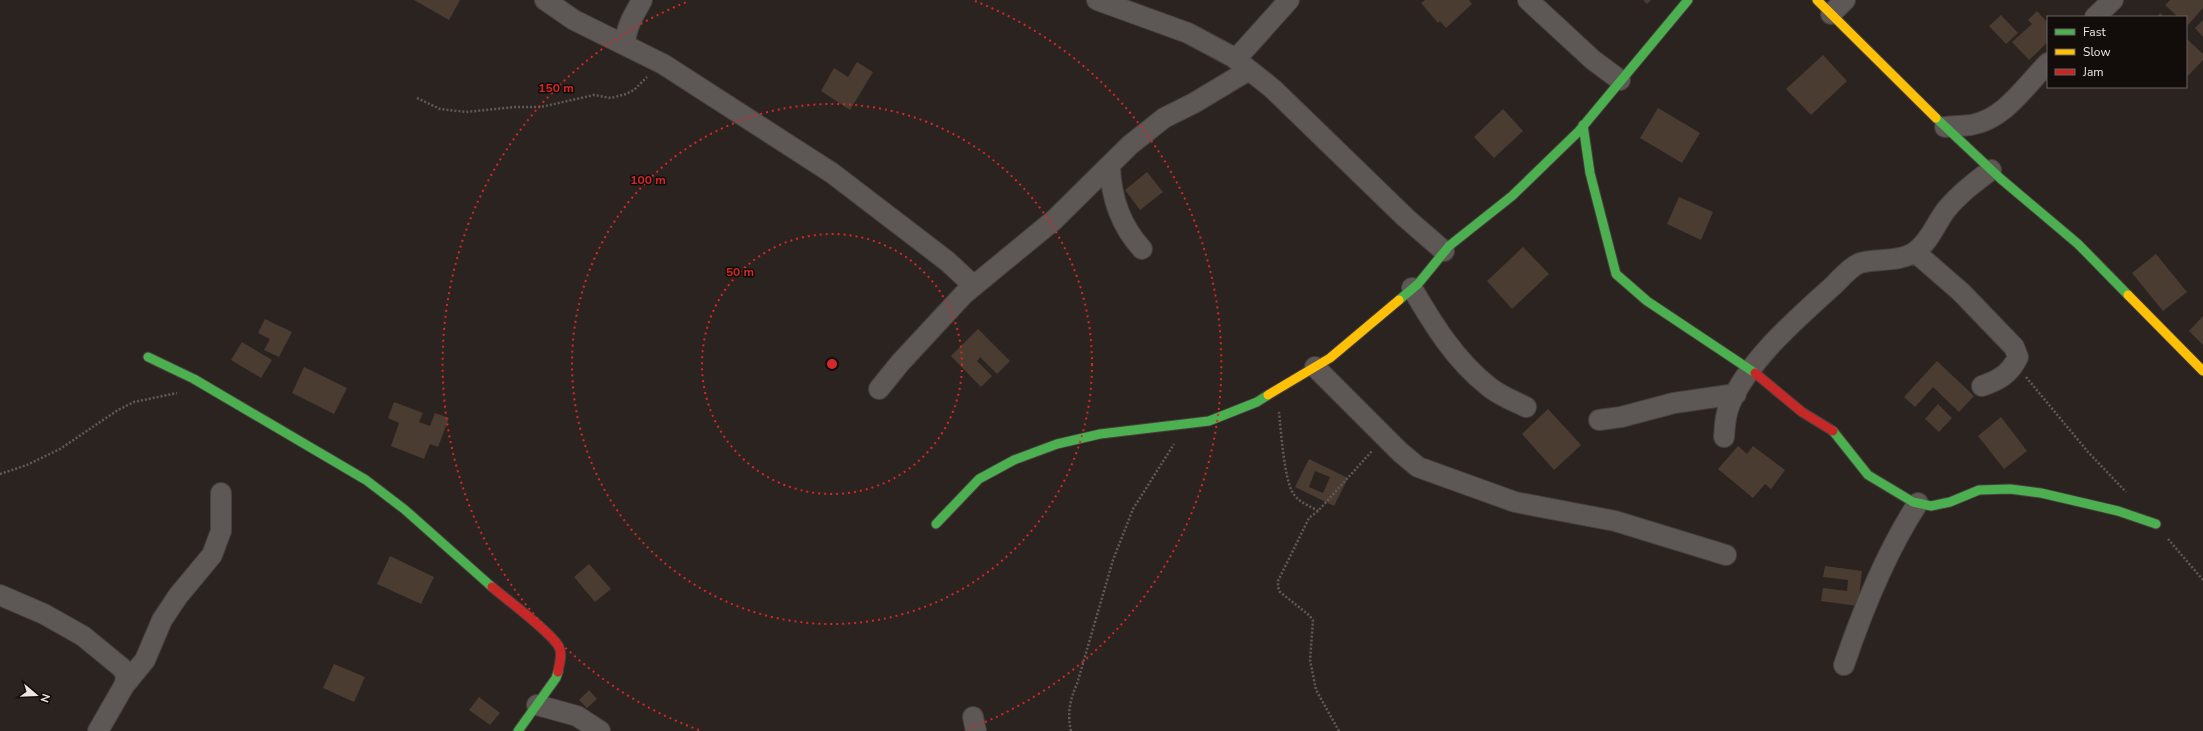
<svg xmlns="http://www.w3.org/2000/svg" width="2203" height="731" font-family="'Nunito Sans',sans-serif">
<rect width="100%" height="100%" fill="#2a2320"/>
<path fill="#4b3c32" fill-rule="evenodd" d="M414,0H460L449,20Z
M1425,0H1469L1472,4L1446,28L1440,21L1438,23L1421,3Z
M1643,0H1651L1647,4Z
M2170,0H2203V8L2188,25L2186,17H2178L2165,5Z
M2037,11L2048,23V42L2029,60L2012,42L2032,24L2028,20Z
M2160,13L2165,17H2157Z
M2001,15L2018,33L2006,44L1989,26Z
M2203,20V37L2195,28Z
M2186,38L2203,54V60L2186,78Z
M1823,55L1847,81L1811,115L1786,89Z
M857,62L873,72L850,110L821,91L834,68L848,77Z
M1658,108L1700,133L1682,163L1640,138Z
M1503,109L1523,131L1494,158L1474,137Z
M1147,172L1163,192L1140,210L1125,190Z
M1679,197L1713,212L1701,240L1667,224Z
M1523,247L1549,274L1512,309L1487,281Z
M2156,254L2187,292L2163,311L2132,273Z
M2203,316V345L2189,331Z
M265,319L292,332L279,357L264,350L270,339L258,333Z
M978,329L1010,361L997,374L980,357L977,361L992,376L981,387L951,356Z
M242,342L272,360L261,378L231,360Z
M1937,361L1974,396L1959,412L1933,387L1915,407L1904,397Z
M304,367L347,388L334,414L292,393Z
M394,402L423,413L419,422L430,426L435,413L449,418L438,447L430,444L424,459L391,446L399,423L388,418Z
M1938,404L1952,418L1939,432L1925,419Z
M1548,409L1581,445L1554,470L1522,434Z
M2001,417L2027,451L2004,469L1978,436Z
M1738,446L1747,454L1753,446L1785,470L1771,489L1765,484L1753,498L1718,469Z
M1309,459L1348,478L1334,506L1295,487ZM1315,471L1330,477L1323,493L1309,487Z
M390,556L434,577L421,604L377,584Z
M589,564L611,589L595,602L574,577Z
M1825,566L1862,571L1858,606L1821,601L1823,588L1847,591L1848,580L1823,577Z
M334,664L365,677L354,702L323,688Z
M589,690L597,699L587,708L579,700Z
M479,697L500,713L490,725L469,710Z"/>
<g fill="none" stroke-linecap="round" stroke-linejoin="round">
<g stroke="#46403d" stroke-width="22">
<path id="street" d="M545,0L574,20L663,64L832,173L947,261L974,286
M1097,0L1188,33L1233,57L1273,89L1406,218L1444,251
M1528,0L1593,60L1620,80
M1831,14L1845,0
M2095,17L2113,0
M625,44C626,26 634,15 642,0
M1236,59L1289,0
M1945,127C1954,126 1962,126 1971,125C2005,119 2025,86 2048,63
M1110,166C1111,198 1120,225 1142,249
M1915,252L1961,292L2014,347L2018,357C2010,374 1999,380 1982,386
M1412,288C1433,324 1455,360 1488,386C1498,395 1514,401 1526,407
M1315,367L1400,452L1418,467L1515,502L1615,521L1726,555
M879,389L900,363L964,294L1054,220L1130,145L1164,118L1194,103L1249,70
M1599,420L1621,417L1674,403L1736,394
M1724,437C1725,425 1725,415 1730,404C1750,358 1798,318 1835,284C1842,277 1850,267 1860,263C1876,258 1900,263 1916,251C1930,241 1936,223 1946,210C1959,194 1975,182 1991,170
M0,595L44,614L83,636L122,668L126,675L125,684L98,731
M1844,665C1863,609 1886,552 1918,503
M123,687L145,660L162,620L178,596L212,555L221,531V493
M537,705L577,716L600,731
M973,717L976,731"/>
</g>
<g stroke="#46403d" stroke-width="11">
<path id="fast" d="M1936,118L2001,179L2078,244L2128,295
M1583,125L1590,173L1616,274L1647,301L1755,373
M1399,300L1418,284L1449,246L1512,196L1579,131L1688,0
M148,357L194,379L366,480L404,509L492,587
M1833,431L1868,475L1913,502L1931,506L1950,502L1979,490L2010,489L2041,493L2118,511L2156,524
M936,524L979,479L1014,460L1057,444L1100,434L1209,421L1257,402L1268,395
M518,731L556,678L558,672"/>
</g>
<g stroke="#46403d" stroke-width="11">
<path id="slow" d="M1817,0L1936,118
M2128,295L2203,371
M1268,395L1330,358L1399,300"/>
</g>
<g stroke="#46403d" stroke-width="11">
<path id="jam" d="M1755,373L1802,412L1833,431
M492,587C506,599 552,633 559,647C563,655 559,664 558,672"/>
</g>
<path stroke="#605a57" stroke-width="2.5" stroke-dasharray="2 2" stroke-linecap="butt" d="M417,98L440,109L466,112L515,107H541L594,95L611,98L626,94L634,90L647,77
M2026,377L2088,452L2126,492
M1279,412C1281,430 1284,479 1293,493C1298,502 1310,506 1318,511
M0,474L27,465L60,449L118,410L134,402L177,393
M2168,539L2203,580
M1071,731C1067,714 1070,699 1077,684L1113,560L1133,509L1174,444
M1339,731L1316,690L1310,660L1313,621L1310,616L1280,592L1278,587V581L1309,518L1318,511L1372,451"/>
<use href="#street" stroke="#5d5856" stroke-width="20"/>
<use href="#fast" stroke="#4caf50" stroke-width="9"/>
<use href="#slow" stroke="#ffc107" stroke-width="9"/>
<use href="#jam" stroke="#c62828" stroke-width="9"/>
</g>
<g fill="none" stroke="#d62828" stroke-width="2" stroke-dasharray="2 4">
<circle cx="832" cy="364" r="130"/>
<circle cx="832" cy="364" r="260"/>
<path d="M699 730A390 390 0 0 1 689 1M975 1A390 390 0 0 1 965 730"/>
</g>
<circle cx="832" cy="364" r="6" fill="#d62828" stroke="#120d0a" stroke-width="2"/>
<g font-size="12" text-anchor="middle" font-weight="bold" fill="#d62828" stroke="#120d0a" stroke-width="3" stroke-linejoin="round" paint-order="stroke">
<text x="556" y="92">150 m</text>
<text x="648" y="184">100 m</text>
<text x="740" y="276">50 m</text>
</g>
<rect x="2047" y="16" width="140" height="72" fill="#120d0a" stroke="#6a6460"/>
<rect x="2055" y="29" width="20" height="6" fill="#4caf50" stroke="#6a6460"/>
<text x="2083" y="36" font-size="12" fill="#eee6e1">Fast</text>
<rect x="2055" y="49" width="20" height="6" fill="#ffc107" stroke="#6a6460"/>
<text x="2083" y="56" font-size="12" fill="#eee6e1">Slow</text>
<rect x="2055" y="69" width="20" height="6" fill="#c62828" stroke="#6a6460"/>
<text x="2083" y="76" font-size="12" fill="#eee6e1">Jam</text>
<g transform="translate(36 695) rotate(109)" stroke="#120d0a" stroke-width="3" paint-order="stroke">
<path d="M0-3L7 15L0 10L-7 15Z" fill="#eee6e1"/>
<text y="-6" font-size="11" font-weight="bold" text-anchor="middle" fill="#eee6e1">N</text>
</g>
</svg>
